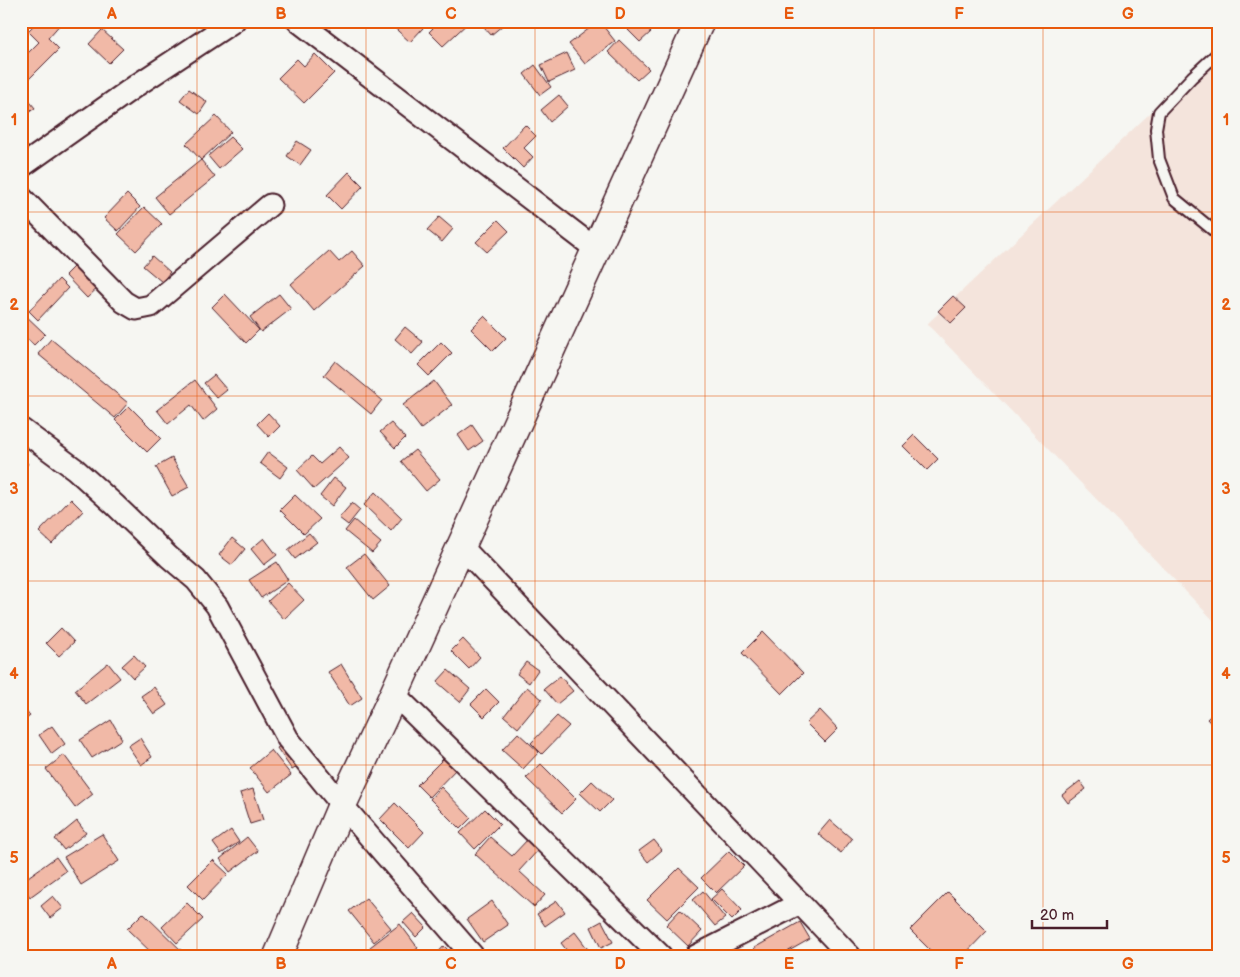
<svg xmlns="http://www.w3.org/2000/svg" width="1240" height="977" font-family="'Balsamiq Sans',sans-serif">
<rect width="100%" height="100%" fill="#f6f6f2"/>
<filter id="ink" filterUnits="userSpaceOnUse"><feTurbulence type="fractalNoise" baseFrequency=".02" numOctaves="2"/><feDisplacementMap in="SourceGraphic" scale="10" xChannelSelector="R" yChannelSelector="G"/><feConvolveMatrix kernelMatrix="1 2 1 2 8 2 1 2 1" color-interpolation-filters="sRGB"/></filter>
<g filter="url(#ink)">
<path fill="#f4e4dc" d="M1219,48V626L927,324Z"/>
<path fill="#f1b9a7" stroke="#4a1f2b" d="M38,21H63L48,38L59,49L21,87V60L39,42L28,31Z
M387,21H416L423,28L410,42Z
M440,21H470L443,46L429,32Z
M479,21H500L503,25L491,35Z
M599,21L615,41L585,64L569,44Z
M638,21H641L651,32L640,42L628,30Z
M102,30L123,49L109,63L89,44Z
M619,40L649,69L637,80L608,52Z
M567,53L575,70L549,82L541,65Z
M315,54L334,73L304,103L278,78L297,59L304,66Z
M535,65L551,87L540,95L524,74Z
M189,89L207,102L199,114L180,100Z
M559,95L568,106L550,122L541,110Z
M26,97L35,108L21,118V101Z
M216,116L231,132L201,160L186,144Z
M525,125L536,136L524,148L533,157L523,168L503,148Z
M230,137L242,149L219,169L208,156Z
M297,141L311,150L300,165L287,156Z
M201,160L215,177L169,214L155,197Z
M349,172L363,186L341,209L327,195Z
M127,194L140,207L118,231L104,218Z
M144,207L162,224L136,251L118,234Z
M439,217L453,229L442,242L427,230Z
M498,220L509,231L487,252L476,242Z
M329,251L339,262L352,251L365,266L314,311L291,284Z
M152,256L170,272L162,282L143,266Z
M81,259L104,282L87,298L65,275Z
M21,275L28,282L21,290Z
M59,279L68,288L38,320L29,311Z
M225,294L259,330L246,343L212,307Z
M279,294L291,309L261,332L250,317Z
M953,296L966,308L951,323L938,311Z
M21,311L45,334L34,345L21,333Z
M484,316L506,338L493,351L471,329Z
M405,327L423,342L412,354L395,339Z
M51,339L128,403L115,418L38,354Z
M441,342L452,353L429,376L418,365Z
M335,361L382,400L371,414L324,375Z
M214,375L227,390L217,398L204,383Z
M195,380L217,409L203,421L191,405L168,424L157,410Z
M434,381L452,405L421,429L403,405Z
M129,406L161,438L147,452L115,420Z
M268,413L280,426L269,437L257,424Z
M391,423L405,438L395,448L380,432Z
M472,425L483,441L469,451L458,435Z
M914,435L938,459L927,470L903,446Z
M339,447L349,458L314,489L297,470L312,456L320,464Z
M415,450L440,479L426,491L401,461Z
M268,452L288,467L280,478L260,463Z
M21,456L28,464L21,470Z
M172,458L189,487L172,496L156,467Z
M334,478L346,487L332,506L320,496Z
M375,492L402,518L391,531L364,505Z
M295,495L320,519L304,534L280,510Z
M71,499L83,511L52,544L39,532Z
M352,503L360,510L348,525L339,518Z
M354,520L381,543L372,553L345,531Z
M309,533L317,542L295,559L288,550Z
M232,538L245,549L232,565L219,555Z
M264,538L277,555L264,565L251,549Z
M364,554L390,586L373,600L347,567Z
M277,562L288,580L261,598L249,580Z
M288,583L304,600L284,619L268,601Z
M61,628L74,642L59,656L46,643Z
M763,632L803,673L782,694L742,653Z
M463,639L480,657L469,669L451,651Z
M134,655L145,667L133,678L122,666Z
M526,662L538,670L529,683L517,674Z
M108,663L120,678L86,704L75,690Z
M341,664L362,698L350,706L328,672Z
M448,670L470,689L460,702L437,682Z
M560,676L573,691L557,704L544,689Z
M154,687L167,705L154,714L141,696Z
M527,687L542,699L518,728L504,716Z
M486,689L499,702L484,717L471,704Z
M21,706L30,716L21,723Z
M1218,709L1219,710V732L1207,719Z
M820,710L838,729L825,742L806,723Z
M557,716L569,726L542,754L531,743Z
M111,720L122,739L92,758L80,740Z
M52,726L65,744L52,754L39,735Z
M518,733L539,752L523,769L502,750Z
M140,738L152,757L141,765L128,746Z
M291,739L305,762L292,770L277,748Z
M271,750L291,775L269,792L250,768Z
M64,755L93,794L75,808L46,769Z
M447,755L459,766L429,797L417,785Z
M541,764L576,799L562,813L526,778Z
M592,781L612,800L600,812L580,793Z
M1080,781L1086,789L1068,803L1062,795Z
M441,787L471,818L460,829L430,799Z
M253,789L263,820L250,824L240,793Z
M395,803L424,832L409,848L380,819Z
M485,809L500,824L475,849L460,833Z
M830,820L852,839L841,853L818,834Z
M77,821L86,833L64,850L55,839Z
M231,830L239,842L221,854L213,843Z
M102,834L119,861L81,885L64,857Z
M247,837L258,851L230,872L220,859Z
M490,837L512,856L529,838L540,848L519,871L545,895L534,907L475,854Z
M654,840L662,850L648,862L639,851Z
M729,851L744,866L716,893L701,878Z
M56,857L66,871L30,897L21,884V882Z
M213,860L228,874L203,900L188,885Z
M679,868L699,887L667,919L647,900Z
M722,889L742,910L732,920L711,899Z
M703,891L725,918L715,926L693,900Z
M948,892L987,931L963,956H936L910,930Z
M53,896L63,908L50,918L41,906Z
M366,898L391,928L374,942L349,911Z
M492,901L508,925L483,942L467,919Z
M557,901L565,912L545,926L537,914Z
M187,903L203,919L177,943L162,927Z
M680,910L702,931L688,946L666,925Z
M143,913L187,956H155L127,929Z
M413,913L426,927L416,937L403,922Z
M602,921L613,942L601,948L591,927Z
M800,922L810,939L780,956H759L754,948Z
M400,924L418,948L408,956H376L370,947Z
M575,932L593,956H571L561,943Z
M444,946L454,956H435Z"/>
<g fill="none" stroke-linecap="round" stroke-linejoin="round">
<g stroke="#4a1f2b" stroke-width="14">
<path id="lane" d="M1219,52L1192,77L1159,112L1156,129L1159,159L1174,198L1219,235"/>
</g>
<g stroke="#4a1f2b" stroke-width="25">
<path id="street" d="M298,21L597,250
M21,167L137,85L234,21
M21,197L124,302L136,309L151,306L270,205
M21,429L75,469L115,505L169,557L196,580L217,606L288,739L342,805L473,956
M461,546L850,956
M394,694L661,956
M696,956L800,903"/>
</g>
<g stroke="#4a1f2b" stroke-width="31">
<path id="secondary" d="M278,956L342,805L394,694L700,21"/>
</g>
<use href="#lane" stroke="#f6f6f2" stroke-width="10"/>
<use href="#street" stroke="#f6f6f2" stroke-width="21"/>
<use href="#secondary" stroke="#f6f6f2" stroke-width="28"/>
</g>
</g>
<path fill="none" stroke="#e8590c" stroke-width="1" stroke-opacity="0.55" d="M197,21V956M366,21V956M535,21V956M705,21V956M874,21V956M1043,21V956M21,212H1219M21,396H1219M21,581H1219M21,765H1219"/>
<rect width="1240" height="977" fill="none" stroke="#f6f6f2" stroke-width="55"/>
<path d="M1032 920v8h75v-8" fill="none" stroke="#4a1f2b" stroke-width="2.5"/>
<text x="1040" y="920" font-size="15" fill="#4a1f2b" stroke="#f6f6f2" stroke-width="4" paint-order="stroke">20 m</text>
<rect x="28" y="28" width="1184" height="922" fill="none" stroke="#e8590c" stroke-width="2"/>
<g font-size="16" text-anchor="middle" font-weight="bold" fill="#e8590c">
<text x="112" y="19">A</text>
<text x="281" y="19">B</text>
<text x="451" y="19">C</text>
<text x="620" y="19">D</text>
<text x="789" y="19">E</text>
<text x="959" y="19">F</text>
<text x="1128" y="19">G</text>
<text x="14" y="125">1</text>
<text x="1226" y="125">1</text>
<text x="14" y="310">2</text>
<text x="1226" y="310">2</text>
<text x="14" y="494">3</text>
<text x="1226" y="494">3</text>
<text x="14" y="679">4</text>
<text x="1226" y="679">4</text>
<text x="14" y="863">5</text>
<text x="1226" y="863">5</text>
<text x="112" y="969">A</text>
<text x="281" y="969">B</text>
<text x="451" y="969">C</text>
<text x="620" y="969">D</text>
<text x="789" y="969">E</text>
<text x="959" y="969">F</text>
<text x="1128" y="969">G</text>
</g>
</svg>
